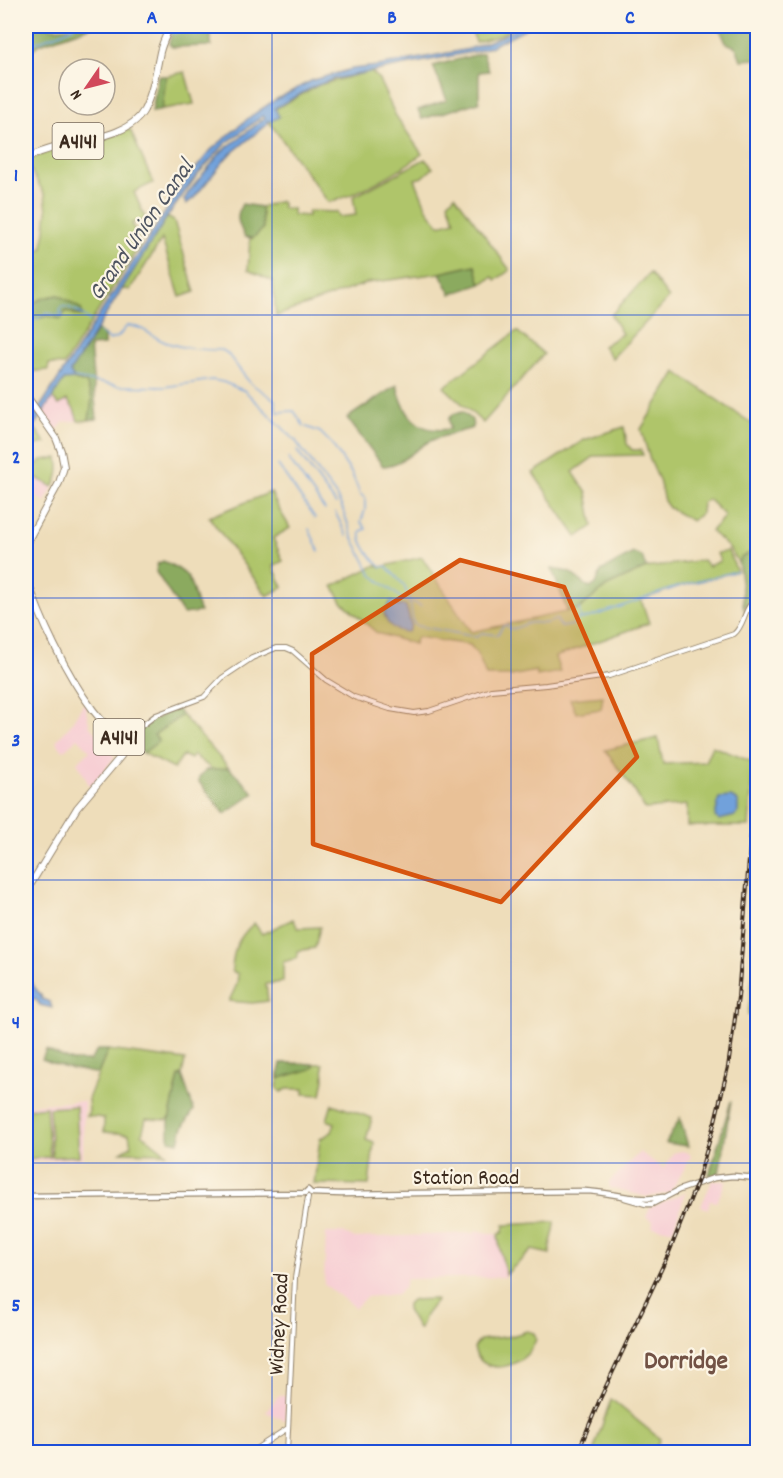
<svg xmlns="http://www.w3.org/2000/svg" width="783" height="1478" font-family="Dekko,sans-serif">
<rect width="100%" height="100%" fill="#fcf5e5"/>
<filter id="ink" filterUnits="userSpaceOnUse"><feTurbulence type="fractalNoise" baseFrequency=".0167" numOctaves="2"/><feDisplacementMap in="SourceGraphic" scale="12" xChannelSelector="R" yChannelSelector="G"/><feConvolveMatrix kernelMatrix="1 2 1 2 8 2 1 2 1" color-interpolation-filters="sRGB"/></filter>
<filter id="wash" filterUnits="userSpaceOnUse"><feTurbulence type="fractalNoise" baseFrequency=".008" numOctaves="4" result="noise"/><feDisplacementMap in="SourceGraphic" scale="24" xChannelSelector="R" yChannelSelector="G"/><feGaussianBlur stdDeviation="1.35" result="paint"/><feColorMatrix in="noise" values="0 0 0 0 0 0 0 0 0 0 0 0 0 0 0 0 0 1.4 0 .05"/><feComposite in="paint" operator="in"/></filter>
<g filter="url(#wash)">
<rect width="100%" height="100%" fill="#eeddba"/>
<path fill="#f7cfd4" d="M68,378L94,381L97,419L64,422L55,432L42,413L64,380Z
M33,476L53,487L45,502L26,491V487Z
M84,703L88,707L86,710L90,727L107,743L105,747L115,757L90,787L77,762L90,751L78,738L63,751L56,741L69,727Z
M84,1101L83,1158L26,1162V1105Z
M682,1151L689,1153L691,1157L670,1193L648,1197L610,1188L609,1182L640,1152L664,1169L673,1153Z
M712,1181H726L717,1202L710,1201L708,1209L701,1206Z
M686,1192L673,1230L652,1227L653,1221L646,1217L650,1208Z
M476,1230L498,1235L506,1277L406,1279L404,1288L398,1294L366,1297L355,1308L324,1284L326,1233H344L355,1238L475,1233Z
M278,1396H286L285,1420L266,1412Z"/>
<path fill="#afc56a" stroke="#757844" stroke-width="1.5" d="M470,26H515L500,35L476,42Z
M371,71L378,78L396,116L422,154C401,170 354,197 328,202L264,115L319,85Z
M185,72L194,104L162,109L166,76Z
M130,129L153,183L134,192L146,220L132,223L140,245L64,365L49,364L48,370L26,372V316L32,320L47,316L61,319L65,311L79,316L72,303L58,295L43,298L26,307V255L43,248L47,211L45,195L26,162C55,144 97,142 130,129Z
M425,159L433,168L423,177L415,179L427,209L439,225L455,221L448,203L455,195L510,270L496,280L493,277L481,284L475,265L440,273L367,283L276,316L273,281L248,270L250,238H253L263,229L261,207L281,201L283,208L293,209V215L308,216V211L337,212L339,217L356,215L353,197Z
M167,217L174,221L195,292L180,297L162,239L130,290L126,289L121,290Z
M650,273L669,298L612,358L603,346L622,334L611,315Z
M517,331L544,354L483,423L444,387Z
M676,372L757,427L758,538L756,550L742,557L738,562L728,547L711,531L725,516L708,499L702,503L701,513L692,521L669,508L664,501L659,480L650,460L641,429Z
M68,378L86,383L92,399L89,420L78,421L74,409L67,400L59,405L52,398L64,380Z
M33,426L46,443L26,447V438Z
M624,427L627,444L632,450H641L643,455L595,456L573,472L587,493L593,526L577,537L533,473L584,440Z
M58,458C60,470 59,477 53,487L33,476L35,466L42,460Z
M271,492C275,505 284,516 290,528L273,538L283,561L273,566L283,587L267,596L209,517Z
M728,551L737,571L677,587L641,600L649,623L555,657L560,672L537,676L536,671L511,676H486L478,655L470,645L417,637L414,644L377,633L342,602L333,586L376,565L381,567L422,557L471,632L579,609L607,586L646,568L703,560L708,566L720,561L717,553Z
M603,696L601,709L576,713L570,699Z
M182,715L229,768L213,770L193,755L191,759L183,755L174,769L143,753L158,741L154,735Z
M658,738L663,764L705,762L712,746L753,762L749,826H687V805L645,809L634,790L605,750Z
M293,919L298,928L320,927L315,948L297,951V958L283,962V982L266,984L268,1001L252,1003L229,1001L237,984L238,974L232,971C233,948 238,938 254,923L262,934Z
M757,939V1016L748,1015Z
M108,1050L185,1060L182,1075L179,1076L169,1120L146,1119L142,1134L166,1153L121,1152L131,1146L129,1134L104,1132V1118L86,1116L89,1112L88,1099Z
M281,1063L323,1064L324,1079L321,1095L304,1094V1089H287L281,1092L277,1088Z
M332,1104L372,1118L366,1140L374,1143L369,1185L314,1184L320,1139L332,1132L335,1123L327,1120Z
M76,1106L79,1156L52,1157L49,1108Z
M46,1107L50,1157L26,1159V1109Z
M555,1222C555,1234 549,1242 550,1254L532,1250L506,1274L500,1251L498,1235L503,1232L504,1225Z
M435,1299L436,1301L425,1315L420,1329H418L407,1310V1304L411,1300Z
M527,1331L534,1333L536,1339C527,1369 481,1379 474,1348L480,1340L512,1336Z
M611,1399L660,1439L654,1452H593Z"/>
<path fill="#8baa5e" stroke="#636a3e" stroke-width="1.5" d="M26,26H48L52,28C66,28 79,25 93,26L40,44L26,54Z
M173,26L182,27L185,26H213L211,30V46L172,47L169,44Z
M719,27L752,26L757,28V59L741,60L736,47L726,43Z
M483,53L489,71L479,72V102L422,119L418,110L447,100L433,66Z
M158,76H166L162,109L152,112Z
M242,204L261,207L263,229L253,238L245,237C238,224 235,217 242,204Z
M475,265L481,284L451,294L440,273Z
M58,295L81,309L83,316L66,311L61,319L47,316L32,320L26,316V307L43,298Z
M97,330L104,335V345L90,346L97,419L89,420L92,399L86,383L75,380L70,372Z
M397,385C404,414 416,434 450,429L449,419L453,414L463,412L472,420L473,428C458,433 442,435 428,442C413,451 402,465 383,466L347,418Z
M757,538V594L749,600L744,609C741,593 742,578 738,562L742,557L756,550Z
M633,553L642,556L646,568L607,586L579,609L567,611L552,569L569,572L590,588L596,584L601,571Z
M163,561C169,564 176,567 181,571C194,579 193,599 200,612L183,614L156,572L157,564Z
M177,709L182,715L154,735L159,741L143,753L129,745L127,742C140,725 158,716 177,709Z
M229,768L254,793L225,814L199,782V777L206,770Z
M757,823L758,956L755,957L752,951Z
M46,1050L72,1061H90L97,1050H108L98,1074L63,1067L42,1059Z
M281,1063L313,1064L315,1067C308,1072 291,1073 279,1079Z
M182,1075L194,1110L182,1129L179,1142L169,1140V1120L179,1076Z
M731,1101L719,1174L709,1175Z
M680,1118L681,1122L688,1146L666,1143Z"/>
<path fill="#71a1db" stroke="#56667c" stroke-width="1.5" d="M522,26H530L492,46L477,51L334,79L315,86L275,108L279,117L270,122L267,121V124L227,157L194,198L186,204L184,200L188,193L221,152L265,118L263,116L225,144L197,175L167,217L70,372L74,379L64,380L26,438V429L184,183L211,150L251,116L275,100L313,80L352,69L378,66L469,49L500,37Z
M391,601L398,606L403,605L406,606L411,625L408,632C396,632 386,625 384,613Z
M731,797L738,801V812L735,816L719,820L715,817L719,798Z
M26,977L41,995L42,999L50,1002L52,1008L40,1005L36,999H26Z"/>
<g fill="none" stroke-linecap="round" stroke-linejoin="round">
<path stroke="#71a1db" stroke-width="1.5" d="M157,26L167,31
M294,26L313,31L323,26
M171,33L217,26
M26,53L29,45L63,32L74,26
M26,313L36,320C48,309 49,315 63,316L60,311L62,306C74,308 81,313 90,321
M98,331L109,340L118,337L127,326C143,325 151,337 165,342C184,349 202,350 222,350L227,353L250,383L275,400L277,412L294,411L304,426L320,432L331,443L352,474L360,494L365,498V510L361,522L366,529L361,531C358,542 373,560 381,567L386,566L404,585L410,601L413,623L418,626L477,637L482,633L497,635L503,626L507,625L510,629C519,629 522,624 530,623C541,622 546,626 556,619L561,627L573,625L578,619H581
M74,378L118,386L164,387L212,380L223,382L245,391L295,440L336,496L342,507L352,536L372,575L409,604
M297,451L336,504
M288,458L325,510
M278,465L315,518
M335,512L347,536
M309,529L319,551
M411,601L421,606
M579,609L581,619L591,617L677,587L737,571"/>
</g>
</g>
<g filter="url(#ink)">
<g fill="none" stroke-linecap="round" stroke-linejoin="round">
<g stroke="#94846c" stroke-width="6">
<path id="tertiary" d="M122,741L156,715L204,697L222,678L252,658L276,648H286L293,651L326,680L354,697L390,709L414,713L429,711L491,690L546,685L609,676L734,634C746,624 743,606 758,598
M251,1452L288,1428
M287,1452L295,1278L308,1197"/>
</g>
<g stroke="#94846c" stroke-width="7">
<path id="secondary" d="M26,1196L305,1193L308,1190L311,1193L341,1194L585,1191C612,1192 636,1202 663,1197
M625,1198L646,1204H652L679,1190L714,1178L733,1176L758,1178"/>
</g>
<g stroke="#94846c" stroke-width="8">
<path id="primary" d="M26,159C57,139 126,144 144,110C153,92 156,71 160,52C162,43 167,34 170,26
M26,395L56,438L61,451L64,467L59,483L26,544
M26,576C40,619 66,674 93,710C102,722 113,731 122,741L124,749L121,756L77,808L26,892"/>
</g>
<use href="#tertiary" stroke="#fff" stroke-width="4"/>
<use href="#secondary" stroke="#fff" stroke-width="4.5"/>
<use href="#primary" stroke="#fff" stroke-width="6"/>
<g stroke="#3b2a1e" stroke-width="4">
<path id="rail" d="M578,1452L600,1399L668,1255L698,1180L715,1121L728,1067L738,997L758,747"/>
</g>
<use href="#rail" stroke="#fcf5e5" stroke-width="1.5" stroke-dasharray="4.5" stroke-linecap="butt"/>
</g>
</g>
<path fill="#d7540e" fill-opacity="0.2" stroke="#d7540e" stroke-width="4.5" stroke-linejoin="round" d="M460,560L564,587L637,757L501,902L313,844L312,654Z"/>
<path fill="none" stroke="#1d4ed8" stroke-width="1.5" stroke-opacity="0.55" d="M272,26V1452M511,26V1452M26,315H758M26,598H758M26,880H758M26,1163H758"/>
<g text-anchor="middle" stroke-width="4.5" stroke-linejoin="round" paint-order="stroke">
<g fill="#fcf5e5" stroke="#75675a" stroke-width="1.5">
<rect x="52.5" y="123" width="51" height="36" rx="4.5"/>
<rect x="93.5" y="719" width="51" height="36" rx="4.5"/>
</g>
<g font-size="21" font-weight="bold" fill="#3b2a1e">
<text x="78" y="148">A4141</text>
<text x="119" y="744">A4141</text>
</g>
<g font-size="22" fill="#3b2a1e" stroke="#fcf5e5">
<text x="466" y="1184">Station Road</text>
<text transform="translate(277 1324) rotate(-87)" y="8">Widney Road</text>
</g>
<g font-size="24" font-style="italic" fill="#4e5460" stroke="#fcf5e5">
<text transform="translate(140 229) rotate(-55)" y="8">Grand Union Canal</text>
</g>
<g font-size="26" font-weight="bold" fill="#725245" stroke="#fcf5e5">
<text x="686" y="1368">Dorridge</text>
</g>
</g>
<rect width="783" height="1478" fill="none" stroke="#fcf5e5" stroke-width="66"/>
<g transform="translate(87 87) rotate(235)"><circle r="28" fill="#fcf5e5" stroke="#afa495" stroke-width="1.5"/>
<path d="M0-4.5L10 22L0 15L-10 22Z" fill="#d1495b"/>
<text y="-9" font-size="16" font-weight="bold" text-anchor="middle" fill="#3b2a1e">N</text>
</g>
<rect x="33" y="33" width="717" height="1412" fill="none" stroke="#1d4ed8" stroke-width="2"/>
<g font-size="20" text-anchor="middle" font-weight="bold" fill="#1d4ed8">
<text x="152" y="23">A</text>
<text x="392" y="23">B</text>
<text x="630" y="23">C</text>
<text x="16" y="181">1</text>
<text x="16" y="463">2</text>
<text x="16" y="746">3</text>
<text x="16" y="1028">4</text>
<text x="16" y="1311">5</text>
</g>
</svg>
